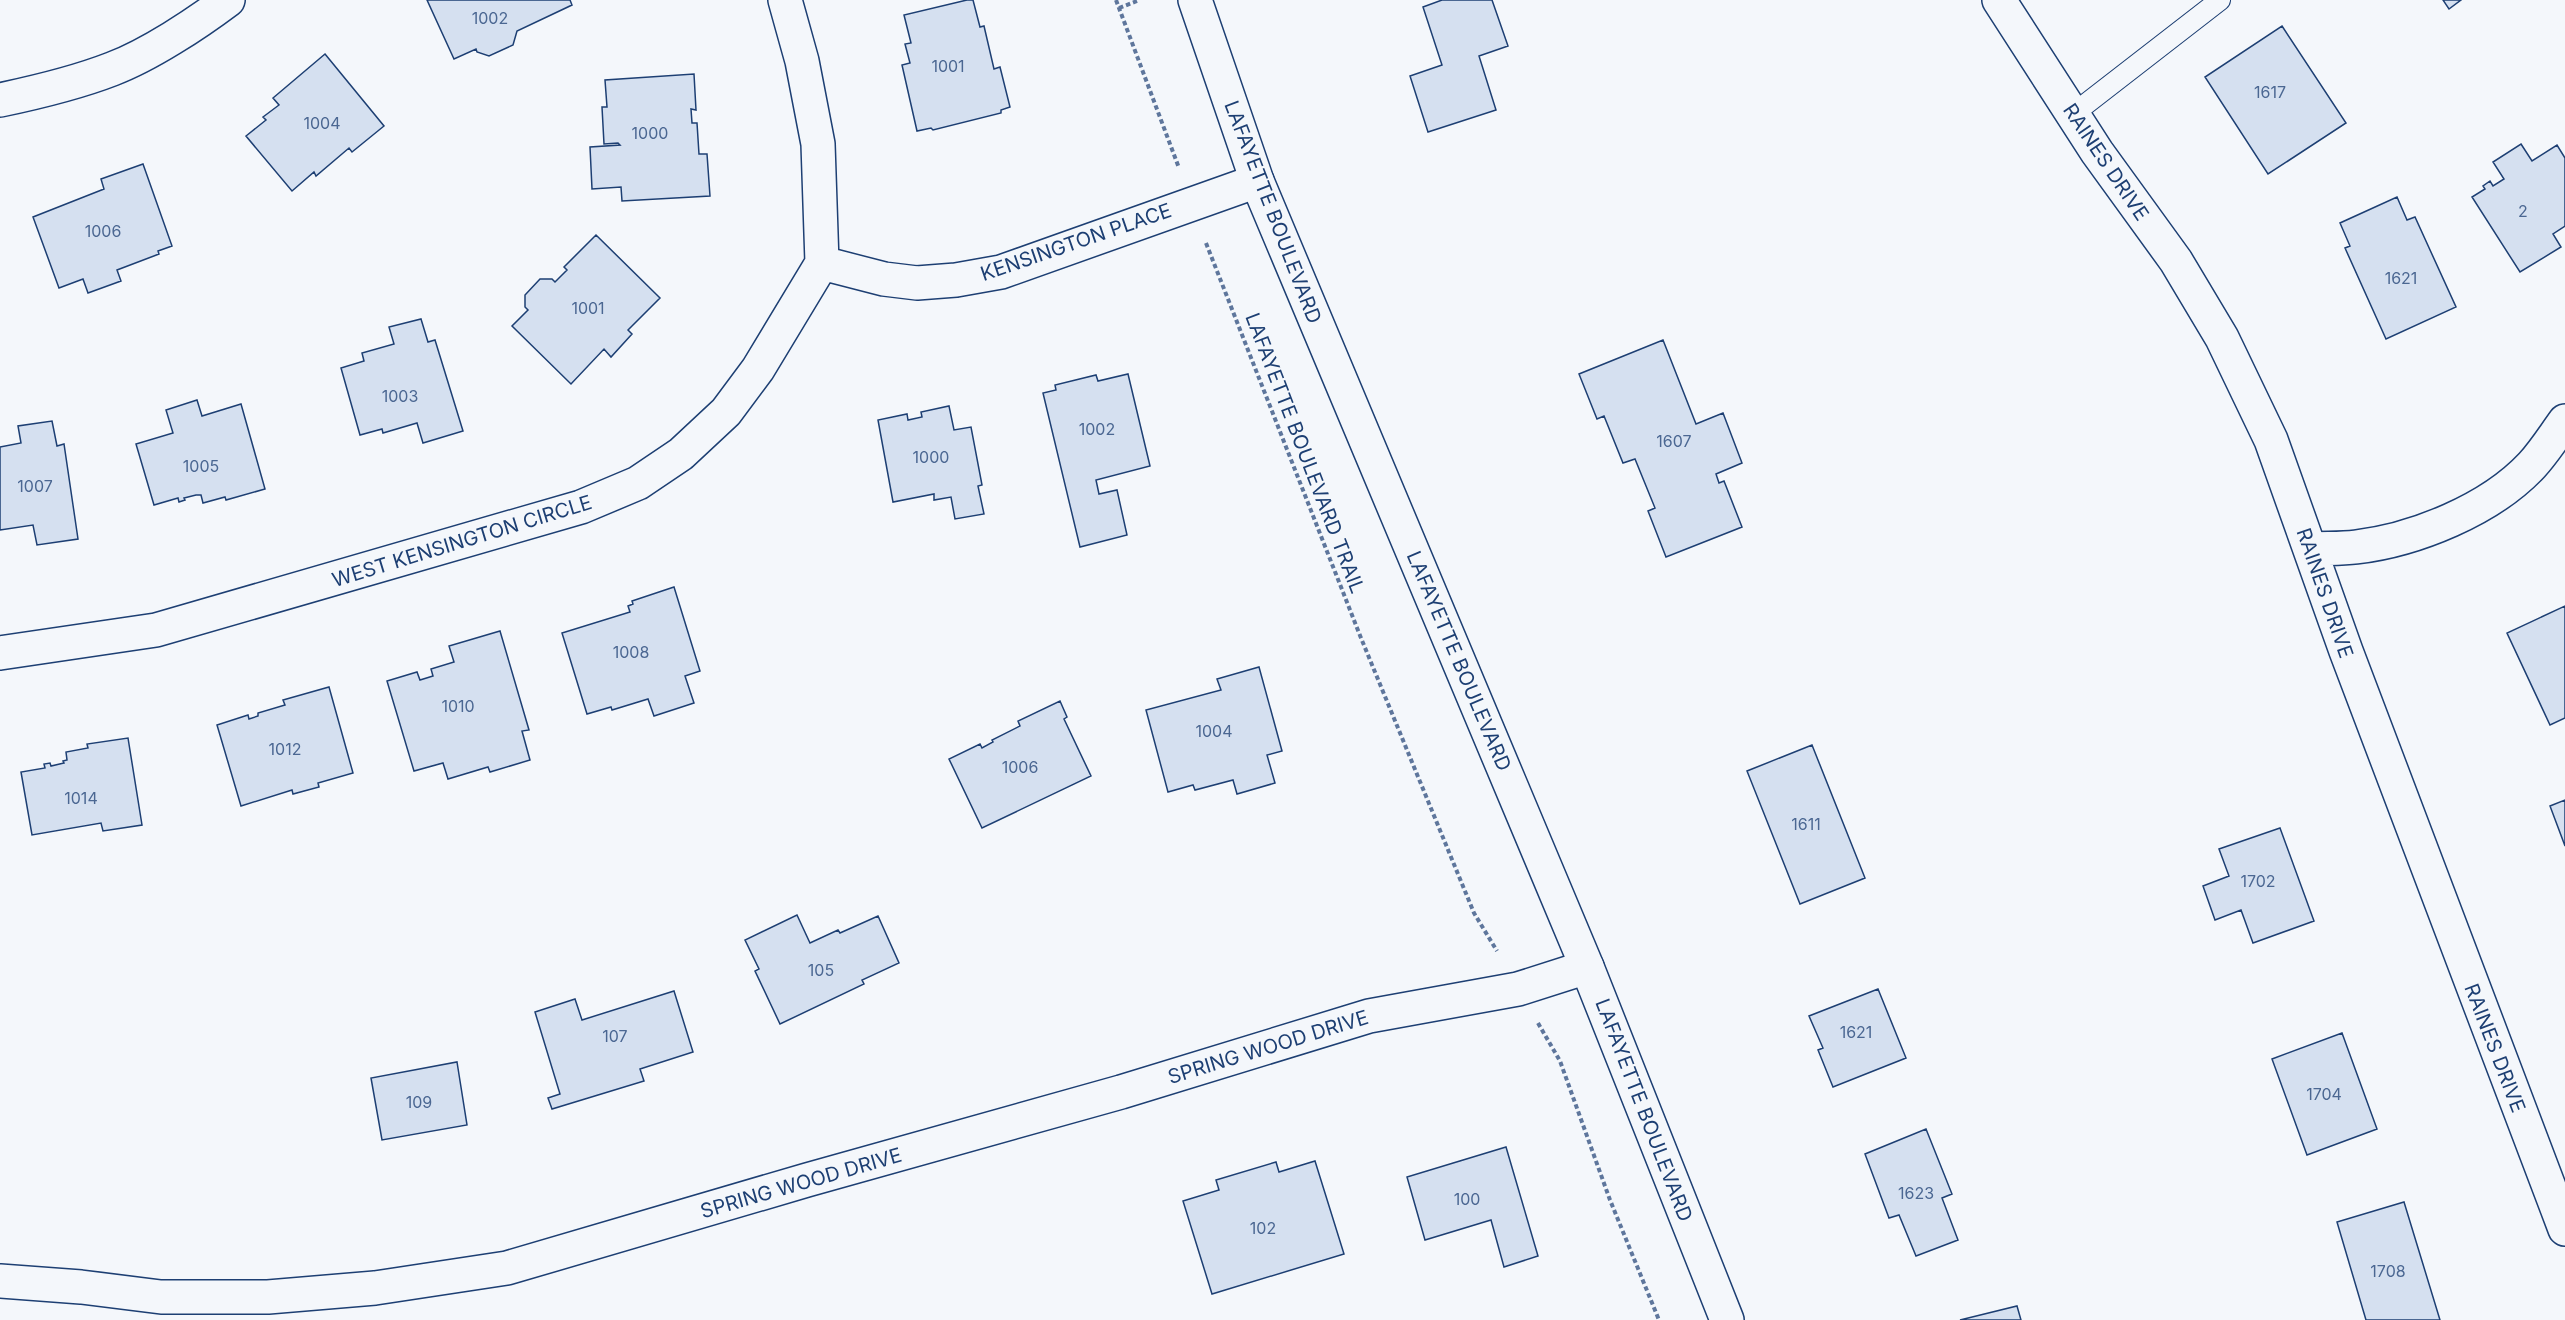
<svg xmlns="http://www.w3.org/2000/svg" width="2565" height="1320" font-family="Inter,sans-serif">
<rect width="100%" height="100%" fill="#f4f7fb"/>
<path fill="#d5e0f0" stroke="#1d3f73" stroke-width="1.5" d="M427,0H570L572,5L517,31L513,45L489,56L477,52L476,49L454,59Z
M967,0H973L980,27L984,26L994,69L1000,67L1010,107L1001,110V113L933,130L931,128L917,131L902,65L910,63L905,44L911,43L904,15Z
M1442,0H1492L1508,46L1479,56L1496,110L1428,132L1410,76L1442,65L1423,7Z
M2443,0H2461L2449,9Z
M2282,26L2346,123L2268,174L2205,77Z
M325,54L384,126L352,152L349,148L316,176L314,172L292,191L246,136L266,120L263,117L279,105L273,98Z
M694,74L696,110L691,109L692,123H697L699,154H707L710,196L622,201L621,187L592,189L590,147L620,145L618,143L604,144L602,107H607L605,80Z
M2521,144L2532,161L2557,145L2565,158V226L2553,234L2561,247L2520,272L2472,197L2485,189L2483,186L2490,181L2493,186L2504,179L2493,162Z
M143,164L172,246L158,251L159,254L117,270L121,281L88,293L83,279L59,288L33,217L104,189L101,179Z
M2397,197L2407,220L2415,217L2456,307L2386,339L2345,248L2350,246L2340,223Z
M596,235L660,298L628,330L632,334L611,357L604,349L571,384L512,326L528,310L525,307V295L540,279H552L555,282L567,270L564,267Z
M421,319L428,342L435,340L463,431L423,443L417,423L383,433L382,429L360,435L341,368L364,361L362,353L394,344L389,327Z
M1663,340L1696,424L1723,413L1742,463L1716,474L1719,483L1724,481L1742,527L1666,557L1648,511L1655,508L1635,459L1623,463L1604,416L1597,419L1579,374Z
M1128,374L1150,466L1096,480L1099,494L1117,490L1127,535L1080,547L1043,393L1056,390L1055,385L1096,375L1098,381Z
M197,400L202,416L241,404L265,489L226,500L225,497L203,503L201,495H196L184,498L185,500L179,502L178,498L154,505L136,444L173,433L166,410Z
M949,406L954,430L971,427L982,485L978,486L984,514L955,519L951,497L934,500V494L893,502L878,420L907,414L908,420L922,417L921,412Z
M52,421L57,446L64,444L78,539L37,545L33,525L0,530V447L21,443L18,426Z
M674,587L700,671L685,676L694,703L654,716L648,699L612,710L611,707L587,714L562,633L630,612L628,606L633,604L632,601Z
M2565,606V718L2550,725L2507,633Z
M500,631L529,730L522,731L530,760L490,772L488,767L448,779L443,763L414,771L387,681L417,672L420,680L433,676L431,669L454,662L449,646Z
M1259,667L1282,751L1267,755L1275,783L1237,794L1233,780L1195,790L1193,785L1168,792L1146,710L1221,690L1217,679Z
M329,687L353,773L318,783L319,787L293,794L292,790L241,806L217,725L248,715L249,719L258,716V713L285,705L283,700Z
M1060,701L1067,717L1064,719L1091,776L982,828L949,759L980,744L982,748L993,742L992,740L1020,726L1018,721Z
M128,738L142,825L103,831L101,823L32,835L21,772L45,768L44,764L50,763L51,766L64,763L63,761L67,760L66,752L88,748L87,744Z
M1812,745L1865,878L1800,904L1747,771Z
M2565,800V846L2550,806Z
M2280,828L2314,921L2253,943L2241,910L2215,920L2203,886L2229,876L2219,849Z
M797,915L810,943L838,930L840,933L878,916L899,963L862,980L864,984L780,1024L755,971L759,969L745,940Z
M1878,989L1906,1058L1833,1087L1818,1050L1823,1048L1809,1016Z
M674,991L693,1052L640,1069L644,1081L552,1109L548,1098L560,1094L535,1012L575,999L582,1020Z
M2342,1033L2377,1129L2307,1155L2272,1059Z
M457,1062L467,1125L382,1140L371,1078Z
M1926,1129L1952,1194L1942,1198L1958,1240L1916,1256L1899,1215L1889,1218L1865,1154Z
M1506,1147L1538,1256L1504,1267L1491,1220L1425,1240L1407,1177Z
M1315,1161L1344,1254L1212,1294L1183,1201L1219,1190L1216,1180L1276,1162L1279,1172Z
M2404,1202L2440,1320H2366L2337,1222Z
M2017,1306L2021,1320H1960Z"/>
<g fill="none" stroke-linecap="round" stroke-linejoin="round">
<g stroke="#1d3f73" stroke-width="22">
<path id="service" d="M2073,114L2220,0"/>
</g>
<g stroke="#1d3f73" stroke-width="36">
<path id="minor" d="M785,0L802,61L818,144L822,263
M1999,0L2097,152L2176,261L2222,338L2271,440L2346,651L2565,1229
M0,100C38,92 76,83 112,69C149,55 196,24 228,0
M822,263L884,279L917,283L956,280L1001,272L1257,181
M2310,549C2325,548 2341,549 2356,547C2415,540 2490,510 2532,465C2544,452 2554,436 2565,421
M0,653L156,630L581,507L638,483L681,454L726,412L758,369L822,263
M0,1281L81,1287L161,1297H268L375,1288L507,1268L807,1180L1121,1092L1369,1016L1518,989L1587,967"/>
</g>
<g stroke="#1d3f73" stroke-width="36">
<path id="secondary" d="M1195,0L1257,181L1587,967L1727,1320"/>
</g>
<path stroke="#5e769c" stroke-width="4" stroke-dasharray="4.5 3" stroke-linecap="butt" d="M1116,0L1179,168
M1119,8L1137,1
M1206,243L1361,638L1474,913L1497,951
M1538,1023L1560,1061L1610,1200L1659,1320"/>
<use href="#service" stroke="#f4f7fb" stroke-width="20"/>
<use href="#minor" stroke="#f4f7fb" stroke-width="33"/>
<use href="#secondary" stroke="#f4f7fb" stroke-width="33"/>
</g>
<g text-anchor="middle" stroke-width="4.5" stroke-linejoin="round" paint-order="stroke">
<g font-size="16" fill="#4b6792">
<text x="490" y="24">1002</text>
<text x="948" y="72">1001</text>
<text x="2270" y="98">1617</text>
<text x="322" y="129">1004</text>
<text x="650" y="139">1000</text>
<text x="2523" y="217">2</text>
<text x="103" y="237">1006</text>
<text x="2401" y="284">1621</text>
<text x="588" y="314">1001</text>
<text x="400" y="402">1003</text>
<text x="1097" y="435">1002</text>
<text x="1674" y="447">1607</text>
<text x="931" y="463">1000</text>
<text x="201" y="472">1005</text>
<text x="35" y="492">1007</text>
<text x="631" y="658">1008</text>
<text x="458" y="712">1010</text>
<text x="1214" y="737">1004</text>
<text x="285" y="755">1012</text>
<text x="1020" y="773">1006</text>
<text x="81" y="804">1014</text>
<text x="1806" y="830">1611</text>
<text x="2258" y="887">1702</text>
<text x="821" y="976">105</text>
<text x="1856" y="1038">1621</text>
<text x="615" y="1042">107</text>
<text x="2324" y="1100">1704</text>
<text x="419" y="1108">109</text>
<text x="1916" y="1199">1623</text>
<text x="1467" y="1205">100</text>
<text x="1263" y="1234">102</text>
<text x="2388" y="1277">1708</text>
</g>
<g font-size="20" fill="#1d3f73" stroke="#f4f7fb">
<text transform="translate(2106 162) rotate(56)" y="7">RAINES DRIVE</text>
<text transform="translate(1273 212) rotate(69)" y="7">LAFAYETTE BOULEVARD</text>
<text transform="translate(1076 242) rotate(-19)" y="7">KENSINGTON PLACE</text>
<text transform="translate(1305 453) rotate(69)" y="7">LAFAYETTE BOULEVARD TRAIL</text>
<text transform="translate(462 541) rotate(-17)" y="7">WEST KENSINGTON CIRCLE</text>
<text transform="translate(2325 593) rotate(71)" y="7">RAINES DRIVE</text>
<text transform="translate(1459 661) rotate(67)" y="7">LAFAYETTE BOULEVARD</text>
<text transform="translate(1268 1047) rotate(-17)" y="7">SPRING WOOD DRIVE</text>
<text transform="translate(2495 1048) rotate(69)" y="7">RAINES DRIVE</text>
<text transform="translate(1644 1110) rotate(69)" y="7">LAFAYETTE BOULEVARD</text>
<text transform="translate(801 1183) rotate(-16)" y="7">SPRING WOOD DRIVE</text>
</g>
</g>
</svg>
